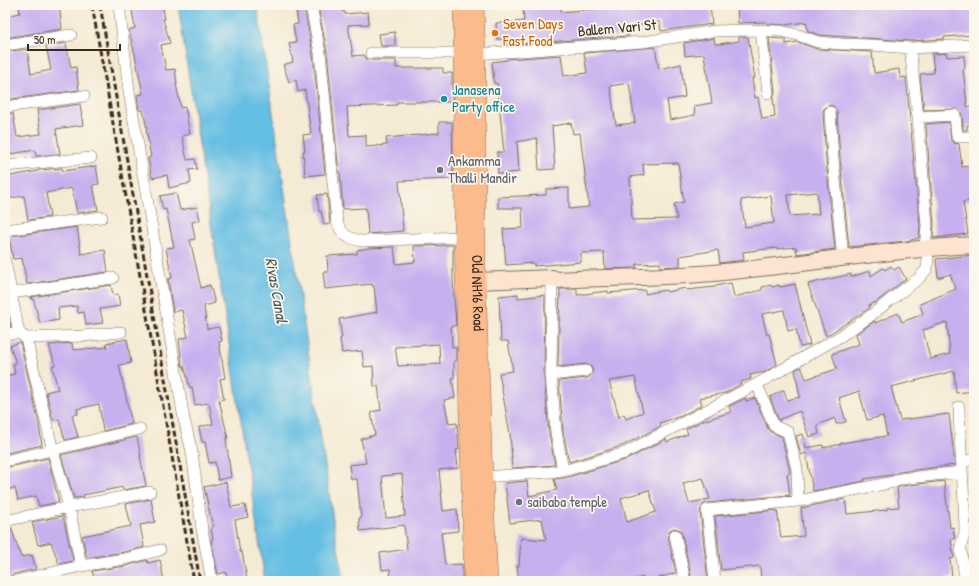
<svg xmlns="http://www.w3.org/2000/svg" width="979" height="586" font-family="'Patrick Hand',sans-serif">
<rect width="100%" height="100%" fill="#fbf7ec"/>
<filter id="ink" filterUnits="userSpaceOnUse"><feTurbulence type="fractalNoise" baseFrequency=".025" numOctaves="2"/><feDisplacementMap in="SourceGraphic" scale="8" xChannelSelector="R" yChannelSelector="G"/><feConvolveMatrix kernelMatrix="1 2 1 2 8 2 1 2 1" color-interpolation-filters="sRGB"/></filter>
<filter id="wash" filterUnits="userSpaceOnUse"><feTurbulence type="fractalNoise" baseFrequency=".012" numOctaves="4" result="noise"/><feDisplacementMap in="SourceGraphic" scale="16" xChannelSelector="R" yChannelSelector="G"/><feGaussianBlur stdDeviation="0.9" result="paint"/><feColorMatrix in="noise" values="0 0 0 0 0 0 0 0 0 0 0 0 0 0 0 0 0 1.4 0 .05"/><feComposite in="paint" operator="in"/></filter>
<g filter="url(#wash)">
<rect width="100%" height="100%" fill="#f5ead3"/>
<path fill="#65bee3" stroke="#507480" d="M178,5H257L336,540L345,581H265Z"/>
<g id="blocks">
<path fill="#c7b0ee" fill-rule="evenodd" d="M19,5H59L62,29L5,38V16L20,13Z
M131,5H159L160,9L163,8L165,19H163L170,43L161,45L166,70L175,69L177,84H176L181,108L185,107L190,134L182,136L187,160L195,159L197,169L189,170L191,183L169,188L167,175L152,178L148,158L151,157L146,129H147L143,110H139L137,95L143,94L135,55L129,31V30L135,28Z
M325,5H341L343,12L344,11L345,14L368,12L369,24L348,25L353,56L364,55L367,59L371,60H396V68H443V73H452V102H397V105L347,107L349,136L366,135V147L387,145L386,138L439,133V122H452L453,179L399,181L403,231L368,234L366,208L343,209L340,173H339L327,52L318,6Z
M523,5H561V12L606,8V5H710L712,24L661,31L660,22L627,27L629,36L506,45V39H497L496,23L524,21Z
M737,5H974V35L944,37V39L910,41L819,35L808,31L806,22L785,25L767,24V22L738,23Z
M304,7L313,54L325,174L305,176L303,151H305L303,135L311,134L305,90L298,92L296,80L289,82L283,65L293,62L289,43L296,42L293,25L298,24L296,9Z
M395,32V46H381L379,34Z
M739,37H748L755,78H752L755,98L758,97L762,119L775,117L773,98L775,92L769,38L786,39V44L797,42L817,49L872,52L874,73L899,69L900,78L906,77L920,226L919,238L907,241L849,247L840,158L837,112L833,106L829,105L824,109L823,112L826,160L835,249L797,254L796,247L776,249V248L743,252L744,260L720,263L718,250L680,256V266L660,267V263L636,264V268L605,269L604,252L581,253V262L534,266V263L506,265L503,229L523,228L522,208H498V197L546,195V189L569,188V209L589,207L580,133L573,134L571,123L552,126L555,169L539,170L537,138L517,142L519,172L498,174L497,152H504L497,83L494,84L492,62L507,60V59L561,55L564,76L587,73L584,53L655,47L659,69L681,64L685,97L667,100L670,120L695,115L694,106L712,103L704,54L685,56L684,43L714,38L715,44H719L739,41ZM629,83L635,123L616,125L610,86ZM678,163L684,202L674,204L677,219L632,220L630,177L644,175L643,164ZM817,192L819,214L790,216L788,195ZM771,196L774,223L745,227L741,200Z
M66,43L71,68L76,67L79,90L5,100V52L27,49L31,74L51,70L46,46Z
M946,53L947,57L964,56L965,68L963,69L967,105L968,107H974V125H967V130H963L962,114L958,109L924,110L920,74L934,73L932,54Z
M80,104L83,125L56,129L60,154L36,156L35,150L5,155V114L13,113L17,137L41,134L37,110Z
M949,122L951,141L954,143L959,144L962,167L974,165V200L963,202L968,234L933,238L934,225L926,124Z
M96,166L99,184L93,185L98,210L77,213L72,188L46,193L50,217L28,220L24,196L5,199V177L38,171V170L62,168L63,171Z
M176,193L180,210L197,207L200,220L192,222L195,239L190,240L201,288L210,285L215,303L204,306L207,329L219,327L222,341L219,342L225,378L220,379L224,399L219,400L228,438L226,439L231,477L218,480L215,462L209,463L205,442H202L199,427L213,424L209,403L195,405L192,387L190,388L184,366H182L179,339L188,337L182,310L173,312L168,279L172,278L166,248L174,247L166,209L163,210L160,196Z
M327,194L330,224L324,225L321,211L319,212L317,195Z
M77,227L81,254L105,250L108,272L27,284L22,258L13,259L9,236Z
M453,245V281L456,326H451L452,347H456V361H454V378H452L455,398L444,400L449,424L457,423L459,449L456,450L458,468L439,470L443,511L457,509L458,531L441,533L445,565L462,564V581H391L390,569L382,570L380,553L407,549L404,525L360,531L359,518H361L357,479H351L349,465L366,463L361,439L375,435L371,412L381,410L378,386H374L373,366L364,367L362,351L342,353L340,338H342L339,319L377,312L374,286H372V284L325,289L323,272H328L327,256L357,254V250L369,248L394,247L396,264L415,262L414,246ZM439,344L440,364L398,366L395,347ZM402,474L405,516L386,518L382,476Z
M974,255V378L973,379L974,391L956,393L954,371L891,387L900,420L949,414L955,465L899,472L892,475L864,479L865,481L813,491L806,453L801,455L796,436L803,434L806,448L823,445V448L841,444V443L887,436L883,416L867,420L859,391L839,398L846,422L836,424L835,418L817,425L819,434L809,437L800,411L780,419V421H779L770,397L784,390L787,400L800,397L795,370L801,367L806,379L837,369L832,354L859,344L856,334L875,321V323L898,313L902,322L923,314L920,304L956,289L950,274L938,278L936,259ZM947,322L950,354L930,359L923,330Z
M891,266L894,270L899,267L906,279L876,302L869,305L870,307L865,311L826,336L808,284L851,274V277L870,271L871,276L883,268L885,270Z
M731,283L734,297L762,290V287L771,285L772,287L779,285L780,287L795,284L810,345L800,347L796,329L788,331L784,310L762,314L767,335L769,334L777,364L765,372L750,375L751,379L741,382V384L725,393L700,398L702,405L681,416L660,423L661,426L622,446L569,462L563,431L559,381L587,378L590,376L593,371L591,367L586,364L558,367L560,289H577V295L608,291V293L645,290V294L666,290L667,292L685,288L686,290L715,287V286ZM635,377L643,412L626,419L624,414L619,417L609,381Z
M111,285L113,295L118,294L120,306L100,309L103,323L86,325L84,312L78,313L77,306L58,308L59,320L40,323L33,298L30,299V297Z
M518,294V298L545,295L544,376L549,433L555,465L512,468L511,458H512L510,434L499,373L513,371L508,341H501L499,296Z
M7,307L11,327H5V308Z
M127,339L131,363L119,365L132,424L103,431L99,404L77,409L78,414L72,415L78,437L65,440L59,419L53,420L46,392L58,389L52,366L55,365L49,345L72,343L73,350L107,347L106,343Z
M20,342L39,424L42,445L7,453L5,446V376L15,374L13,364L16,363L10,346Z
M746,398V401L755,398L768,429L771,432L782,437L790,473L787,474L790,495L706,503L703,505L700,511L708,581H692L682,534L680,530L674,528L670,530L668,536L676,573L647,581H644L643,577L629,581H519L517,566H519L521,538L546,540L542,519L510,523L505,483L527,481L529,496L557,490L554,479L565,478L628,459L666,439L667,442L688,434L686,429L706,419V420L731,412L729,406ZM703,478L710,499L689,503L683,483ZM649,490L656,512L627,522L621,498Z
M137,437L141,456H140L146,486L123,490V487L83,495L84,497L74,498L61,455Z
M48,458L59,502L39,506L36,496L18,500L15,488L5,490V468Z
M944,481L950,528L953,527L955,539H951L954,558L950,559L952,577L913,581H907V578L875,581H761L760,566L721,570L715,516L777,510L781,538L804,536L801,508L845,499L847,514L887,510V508L899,507L897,488L902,486Z
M226,482L231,507L245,505L248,517L235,520L240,552H242L247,579L236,581H228L226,572L218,574L211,540L213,539L211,528L213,527L204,487Z
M151,499L155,522L140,525L144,547L124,552L87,558L82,536L131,526L126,504Z
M63,516L73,561L59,564L51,542L38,545L32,522Z
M11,527L21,557L32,555L36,569L14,574L11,576L9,580L5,581V528Z
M147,560L148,563L160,560L164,581H95L92,571L126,566Z"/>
</g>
</g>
<g filter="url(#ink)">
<use href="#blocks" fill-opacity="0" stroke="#7c6d5d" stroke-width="1"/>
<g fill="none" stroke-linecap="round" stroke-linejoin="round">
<g stroke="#7c6d5d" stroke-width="12">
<path id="street" d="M119,5L129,91L184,419L192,452L202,529L212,581
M311,5L320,53L337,222C343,236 346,237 361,241L463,237
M761,30L768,93
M5,45L71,35
M371,53H462
M477,54L643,42L716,31L748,30L781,31L798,35L818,42L841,44L871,45L910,48L974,45
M5,107L84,96
M830,112L833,159L843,259
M918,117L955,115L957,137H974
M5,166L91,158
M5,230L102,217
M5,261L19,333
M552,278L551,375L556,432L563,471
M5,294L113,278
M5,334L19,333L26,338L83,336L121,332
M26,338L53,451L69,507L81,566L125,559L160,550
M551,375L586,371
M757,384L774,426L788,432L797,469L798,501
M959,407C960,448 964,489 965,530C965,536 961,541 961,547C961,559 965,570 965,581
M5,461L140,429
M962,462L974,459
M484,477L563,471L625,453L757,384L841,336L869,317L889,301L918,279L927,269L928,259L925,248L927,226L918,117L910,48
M5,521L69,507L150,492
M675,535L685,581
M16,581L81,566
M715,581L707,510L798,501L894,482L900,479L961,472"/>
</g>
<g stroke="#7c6d5d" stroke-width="18">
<path id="secondary" d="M477,281L552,278L556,280C612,277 667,278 723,272C807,264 890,249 974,245"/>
</g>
<g stroke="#7c6d5d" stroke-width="18">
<g id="primary">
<path d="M462,5L463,237L472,556V581"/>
<path id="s1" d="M475,5L477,54V281L484,477L489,581"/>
</g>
</g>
<use href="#street" stroke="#fff" stroke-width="11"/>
<use href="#secondary" stroke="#fde4d1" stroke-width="16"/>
<use href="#primary" stroke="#fbbb8c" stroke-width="17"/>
<path stroke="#3b2a1e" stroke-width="3" stroke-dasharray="6 3" stroke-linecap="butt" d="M92,5L194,581
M100,5L200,581"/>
</g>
</g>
<circle fill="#e8710a" stroke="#fbf7ec" stroke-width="1.5" cx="495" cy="33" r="4"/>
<circle fill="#0f9aa8" stroke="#fbf7ec" stroke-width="1.5" cx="444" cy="99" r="4"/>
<g fill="#6b7280" stroke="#fbf7ec" stroke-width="1.5">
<circle cx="440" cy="170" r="4"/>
<circle cx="519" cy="502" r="4"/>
</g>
<g text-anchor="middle" stroke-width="3.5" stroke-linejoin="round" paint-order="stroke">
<g font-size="15" fill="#c56008" stroke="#fbf7ec" text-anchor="start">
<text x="503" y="29">Seven Days<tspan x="503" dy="17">Fast Food</tspan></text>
</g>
<g font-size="15" fill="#3b2a1e" stroke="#fbf7ec">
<text transform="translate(617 28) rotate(-5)" y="5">Ballem Vari St</text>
<text dy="5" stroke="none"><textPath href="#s1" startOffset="288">Old NH16 Road</textPath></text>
</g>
<g font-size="15" fill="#0d838f" stroke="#fbf7ec" text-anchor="start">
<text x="452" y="95">Janasena<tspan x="452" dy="17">Party office</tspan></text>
</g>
<g font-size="15" fill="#5b616d" stroke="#fbf7ec" text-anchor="start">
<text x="448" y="166">Ankamma<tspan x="448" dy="17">Thalli Mandir</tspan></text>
<text x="527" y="507">saibaba temple</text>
</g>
<g font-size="16" font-style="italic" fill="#485659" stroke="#fbf7ec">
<text transform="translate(277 290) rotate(80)" y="6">Rivas Canal</text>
</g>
</g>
<rect width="979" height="586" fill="none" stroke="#fbf7ec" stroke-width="20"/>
<path d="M28 44v6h92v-6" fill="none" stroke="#3b2a1e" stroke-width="2"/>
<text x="34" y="44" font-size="12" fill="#3b2a1e" stroke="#fbf7ec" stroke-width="3" paint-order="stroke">50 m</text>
</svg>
